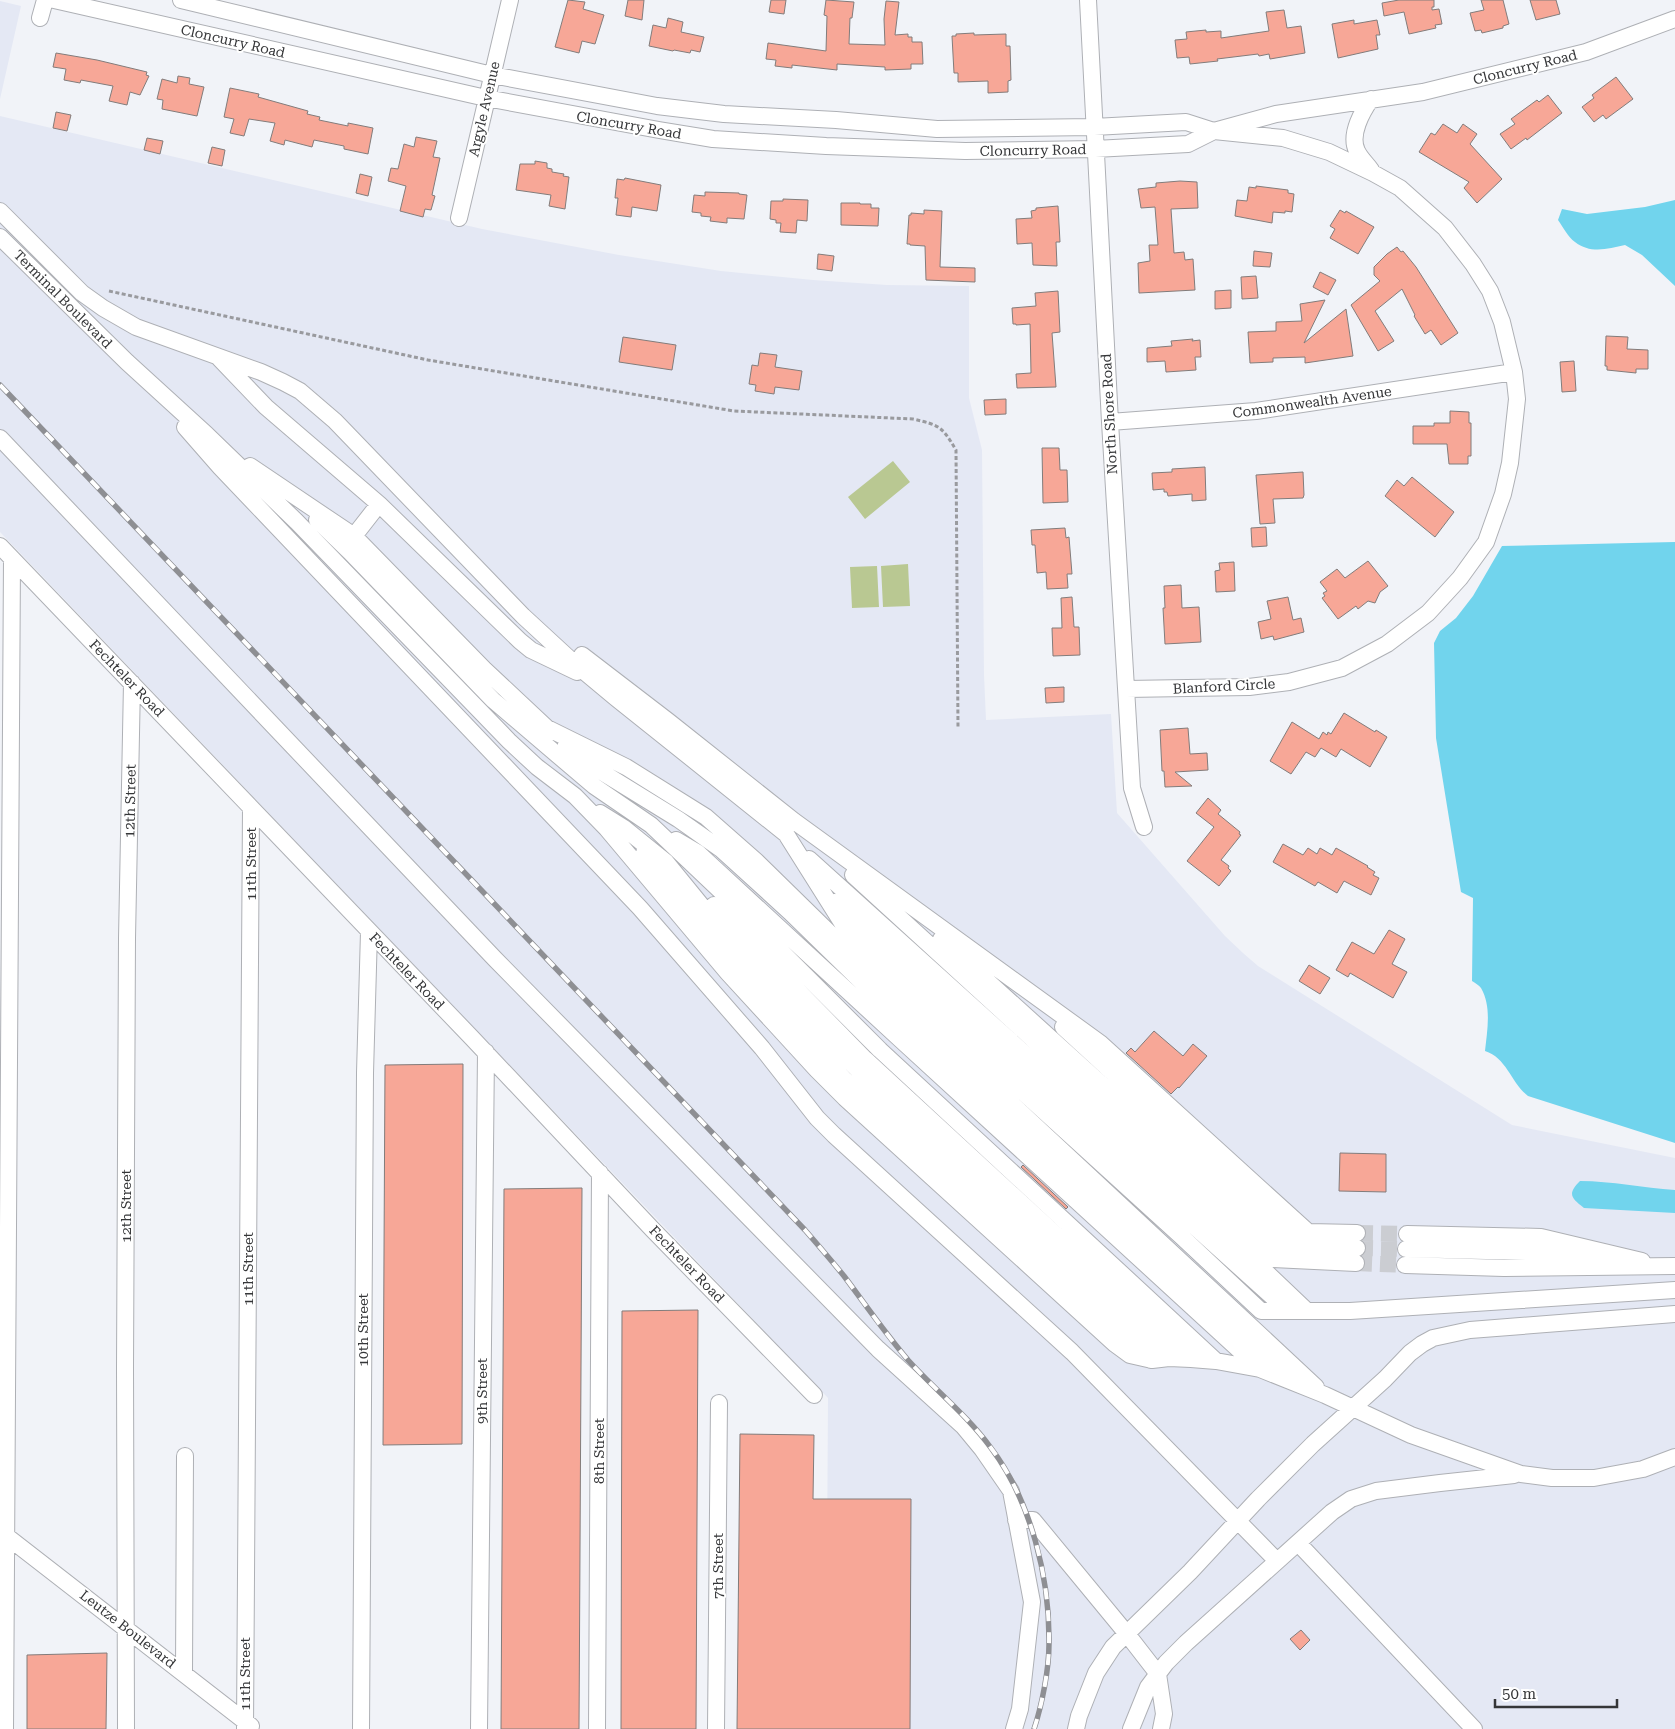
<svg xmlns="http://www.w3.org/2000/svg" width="1675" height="1729" font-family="'Roboto Serif',serif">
<rect width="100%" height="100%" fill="#f1f3f8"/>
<path fill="#e4e8f4" d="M0,1L21,6L0,99Z
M0,116L482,229L619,255L721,271L813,280L887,285L969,286V398L982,450L984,675L986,720L1111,714L1117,813L1225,936L1243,953L1258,966L1512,1125L1675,1158V1729H826L828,1398L0,532Z"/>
<path fill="#b9c892" d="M893,461L910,482L865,519L848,497Z
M908,564L910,606L883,607L881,566Z
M877,566L879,607L852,608L850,567Z"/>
<path fill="#71d4ed" d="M1675,200V286L1642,255L1625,245C1608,249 1590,254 1575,242C1568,237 1563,227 1558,220L1562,209L1587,214L1645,207Z
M1675,542V1143L1528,1096C1511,1083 1507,1058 1485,1051C1487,1031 1492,1007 1481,988C1479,985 1475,983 1472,981L1473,898L1461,892L1436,738L1434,643L1440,631L1456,618L1473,596L1502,546Z
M1580,1181C1612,1181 1643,1188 1675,1190V1213L1584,1208C1571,1198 1567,1194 1580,1181Z"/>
<path fill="#f7a797" stroke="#827c7b" d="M568,0L585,2L583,9L604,15L595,44L582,41L579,53L555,47Z
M628,0H644L642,20L625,16Z
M771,0H786L784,14L769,12Z
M826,0L854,2L852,18H850L849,44L885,45L884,19L886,1L899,2L895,35L908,34V37H912V42H922L923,64H911V69L885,70V67L837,64V70L792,65V68L775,66L776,60L766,59L768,43L826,51L827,16L824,15Z
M1399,0H1434V7H1432V10L1439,9L1442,24L1435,25L1436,28L1409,34L1404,12L1384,16L1382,3Z
M1481,0H1503L1509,24L1503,26V28L1482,33L1481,30L1475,31L1470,13L1484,10Z
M1530,0H1556L1560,14L1536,20Z
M1284,10L1287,28L1301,26L1305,53L1270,59L1269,54L1259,56L1258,54L1217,59L1218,61L1190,64L1189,57L1177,58L1175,40L1187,39L1186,32L1206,30V32L1221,31V38L1269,31L1266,12Z
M668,18L683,22L681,32L704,37L700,52L691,50L690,53L674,50L673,51L649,46L653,25L666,28Z
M1354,20V24L1377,20L1380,35H1376L1378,49L1338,58L1332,24Z
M974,33V35L1006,34V46H1010L1011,80L1008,81V92L988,93V81L958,82V73H954L952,36H956V34Z
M56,53L97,60L147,72L146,75L149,76L140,95L130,92L127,105L109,101L113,86L81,80L80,83L64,80L66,69L53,67Z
M178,76L190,78L189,84L204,87L197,116L162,109L163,100L157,99L162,79L177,83Z
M1616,77L1633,99L1606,119L1603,115L1594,122L1582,107L1594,98L1592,95Z
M230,88L259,94L258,97L308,111L307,114L320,117L319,120L348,126V123L373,128L368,154L344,149V146L314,140L312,147L285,140L284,145L270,141L275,123L249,119L244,136L230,133L234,119L224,117Z
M1548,95L1562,113L1527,140L1526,138L1511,149L1500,134L1515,124L1511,119L1537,100L1539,102Z
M56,112L71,115L67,131L53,128Z
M1443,124L1457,133L1463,124L1477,134L1470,144L1502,179L1477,203L1464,188L1469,182L1419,152L1431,133L1435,135Z
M416,137L437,141L433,157L440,158L432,195L435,196L431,210L425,209L423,217L400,211L406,186L388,181L391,168L398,169L404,144L414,147Z
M147,138L163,141L160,154L144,150Z
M212,147L225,150L222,166L208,163Z
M535,161L547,163V168L552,169V172L564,174L563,176L569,177L565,209L549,206L551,195L516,190L520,164H535Z
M360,174L372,177L368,196L356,193Z
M625,178L661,185L657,211L632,207L631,217L616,215L618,198H615L617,179L624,180Z
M1180,181L1197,182L1198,208L1171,209L1174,253L1184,252L1185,260L1193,259L1195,290L1139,293L1138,263L1150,261L1149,245H1158L1155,207L1141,208L1138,189L1156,187V183Z
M1256,186L1288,190V193L1294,194L1292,212L1285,211V213L1273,212L1272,223L1235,216L1237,200L1247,201L1249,187L1256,188Z
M705,192L739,193V194L747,195L744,219L727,218V223L710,221L711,217L701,216V213L692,212L694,195L705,196Z
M783,199L808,200L807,221L797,220L796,233L780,232L781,223H776V220L770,219L771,201H783Z
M841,203H860V204H871V208H879L878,226L841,225Z
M1058,206L1060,242H1056L1057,266L1033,265L1032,243L1017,244L1016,219L1032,218L1031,211L1036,210V208Z
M924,210L942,211L940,267L975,268V282L926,280L925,246L910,245V244H907L909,215H911V213L924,214Z
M1340,210L1345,213L1346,211L1374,227L1358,254L1330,238L1335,229L1330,226Z
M1397,247L1401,252L1403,251L1416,267L1458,333L1441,345L1431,330L1425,334L1414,316L1415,315L1402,289L1375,311L1394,341L1378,351L1351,305L1380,281L1374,275V267L1387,254Z
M1254,251L1272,253L1270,267L1253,266Z
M818,254L834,256L832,271L817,269Z
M1320,272L1336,280L1328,295L1313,287Z
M1256,276L1258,298L1242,299L1241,277Z
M1231,290V308L1215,309V291Z
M1058,291L1060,332L1052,333L1056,387L1017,388L1016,374L1031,373L1030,324L1016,325V324H1013L1012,308L1036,306L1035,293Z
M1325,300L1304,343L1346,309L1353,356L1305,363V357L1273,358V362L1250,363L1248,332L1276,331V322L1302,321L1300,304Z
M1606,336L1628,337L1627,349L1648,350V369H1636V373L1607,370V366H1605Z
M623,337L676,345L672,370L619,362Z
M1193,339L1192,341L1200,340L1201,357H1195L1196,370L1166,372L1165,361L1147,362V348L1172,346L1171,341Z
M760,353L777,355L775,367L802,371L799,390L775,387L774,394L755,391L756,385L749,384L752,365L758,366Z
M1574,361L1576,391L1562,392L1560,362Z
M1006,399V414L985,415L984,400Z
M1450,411L1469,412V423H1471V456H1468V464H1449L1447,444H1413V426H1434V423H1450Z
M1042,448H1059L1060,470H1067L1068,502L1043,503Z
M1205,467L1206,500L1192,501V494L1168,496L1167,492H1164V489L1153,490L1152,473L1172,472V469Z
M1303,472L1304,495L1303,498L1273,499L1275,523L1260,524L1256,475Z
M1412,477L1454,512L1435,537L1385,496L1397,480L1404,486Z
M1266,527L1267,546L1252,547L1251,528Z
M1065,528L1066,538L1069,537L1072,574H1067L1068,588L1047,589L1046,572L1037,573L1035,545H1032L1031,530Z
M1368,561L1388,586L1380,592L1375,603L1368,601L1358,609L1356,606L1338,619L1322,598L1325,596L1323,593L1327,591L1320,582L1337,569L1345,578Z
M1234,562L1235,591L1216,592L1215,571L1220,570L1219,563Z
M1181,585L1182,608L1199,607L1201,642L1165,644L1163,608H1165L1164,586Z
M1072,597L1074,627H1079L1080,655L1053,656L1052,628H1062L1061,598Z
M1288,597L1293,620L1301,618L1304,632L1274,640L1273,636L1261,639L1258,622L1271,619L1267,601Z
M1064,687V702L1046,703L1045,688Z
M1344,713L1375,732L1376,730L1387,737L1370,767L1341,749L1336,757L1321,748L1315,757L1306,752L1291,774L1270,761L1292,722L1319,739L1323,732L1327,735L1328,732L1331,734Z
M1188,728L1190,754L1207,753L1208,770L1175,772L1192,786L1165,787L1164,771H1162L1160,730Z
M1208,798L1221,810L1218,814L1240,832L1239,834L1241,835L1221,860L1229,866L1228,868L1231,871L1219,886L1187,861L1214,827L1196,813Z
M1283,844L1303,855L1308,848L1317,854L1320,848L1332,855L1336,848L1368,866L1367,867L1375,872L1373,875L1379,878L1371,895L1344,881L1337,893L1318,882L1315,886L1273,862Z
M1389,930L1405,939L1392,964L1407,972L1393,998L1350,973L1348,977L1336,970L1352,942L1374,954Z
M1309,965L1330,978L1320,994L1299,981Z
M1154,1031L1183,1056L1193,1044L1207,1056L1179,1088L1178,1087L1171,1094L1126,1053L1131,1048L1135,1052Z
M463,1064L462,1444L383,1445L385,1065Z
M1340,1153L1386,1154V1192L1339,1191Z
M1023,1165L1068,1207L1066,1209L1021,1167Z
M582,1188L579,1729H501L504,1189Z
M698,1310L696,1729H621L622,1311Z
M740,1434L814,1435L813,1499H911L910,1729H737Z
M1301,1630L1310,1640L1300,1650L1290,1639Z
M107,1653L106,1729H27V1655Z"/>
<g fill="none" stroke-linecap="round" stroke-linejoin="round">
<path stroke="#cbcdd2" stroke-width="16" stroke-dasharray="16 8" stroke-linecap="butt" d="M1357,1233L1407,1234
M1357,1248L1406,1249
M1356,1263L1405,1265"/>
<g stroke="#aeb0b5" stroke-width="18">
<path id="minor" d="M54,0L486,98L659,130L713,139L826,146L965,151L1095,149L1188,144L1214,131L1276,114L1423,92L1586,52L1675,19
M181,0L492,75L657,106L724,114L836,120L937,129L1094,127L1186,122L1214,131L1283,138L1329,152L1373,173L1400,188L1445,228L1473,264L1490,291L1502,322L1514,372L1517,399L1510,463L1503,494L1486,542L1460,578L1428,613L1387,644L1342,668L1289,682L1249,687L1126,689
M1088,0L1110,422L1132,788L1144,827
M40,18L45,0
M1371,170C1367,164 1360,158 1357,151C1349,135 1362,112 1371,99
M0,211L82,293L103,308L136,327L261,372L283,382L300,391L335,421L523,616L574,663L616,698L786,834L849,934L1181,1236L1261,1311H1350L1675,1290
M459,218L510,0
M0,237L127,362L207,435L297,522L509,741L537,767L575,796L607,829L728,973L817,1070L845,1098L1115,1344L1130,1355L1152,1360L1169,1358L1191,1359L1216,1361L1260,1369L1325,1395L1411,1435L1521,1474L1552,1478H1594L1643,1469L1675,1457
M219,358L266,407L379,504L520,641L531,650L577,672
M1110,422L1256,411L1514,372
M185,427L220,467L640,908L762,1048L817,1118L834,1135L1072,1352L1277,1561
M0,438L495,959L878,1349L963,1426L982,1449L1011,1491L1032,1602L1020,1709L1014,1729
M250,466L354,536L484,669L547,728L626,767L706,817L756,861L851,954L1316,1387
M317,520L350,552L493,700L594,786L651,825L730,900L880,1050L1216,1361
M354,536L379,504
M0,546L472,1038L653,1230L814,1395
M582,655L668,721L794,821L1100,1043L1308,1232L1357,1233
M566,744L587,763L678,819L722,850L790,912L914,1033L1287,1376
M600,813L624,828L666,862L710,916L758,969L862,1074L1169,1358
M676,840L698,853L711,865L901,1040L1260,1369
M644,853L702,924L763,993L845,1080L1151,1360
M809,859L1247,1254L1307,1311
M853,875L1273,1259L1356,1263
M835,902L1288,1311
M714,905L865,1059L1191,1359
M941,939L1235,1205L1275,1244L1300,1247L1357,1248
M1063,1027L1245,1194L1282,1230L1308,1232
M1407,1234L1541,1237L1642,1261
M1406,1249L1529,1252L1592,1258
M1405,1265L1504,1268L1675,1266
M1016,1520H1033L1127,1634L1158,1674L1164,1714L1161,1729
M0,1531L251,1726
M1298,1543L1474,1729
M184,1673L185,1456
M5,1729L12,559
M126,1729L125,1368L127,938L132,683
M245,1729L251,808
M361,1729L365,1073L369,932
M479,1729C483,1503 482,1278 486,1052
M597,1729L600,1173
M716,1729L719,1403
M1076,1729L1079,1716L1096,1673L1113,1647L1190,1572L1258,1499L1313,1444L1385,1379L1410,1353L1422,1344L1433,1338L1470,1330L1675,1314
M1131,1729L1148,1687L1166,1663L1186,1643L1332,1512L1351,1499L1376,1491L1440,1483L1514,1475"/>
</g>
<path stroke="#999a9e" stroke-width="3" stroke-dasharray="4 2.5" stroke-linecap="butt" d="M109,291L428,360L734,411L913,419C939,425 942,426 956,450L958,727"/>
<use href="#minor" stroke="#fff" stroke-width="16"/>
<g stroke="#8e8f93" stroke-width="5.5">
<path id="rail" d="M0,385L805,1230C818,1245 831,1260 844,1276C865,1304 885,1333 908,1360C935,1390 967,1415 991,1448C1031,1501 1050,1578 1049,1644C1049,1669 1042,1705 1034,1729"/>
</g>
<use href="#rail" stroke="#fff" stroke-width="4" stroke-dasharray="11" stroke-linecap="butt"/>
</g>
<g text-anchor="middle" stroke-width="4" stroke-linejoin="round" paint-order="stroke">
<g font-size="14" fill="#353638" stroke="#fff">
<text transform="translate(233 41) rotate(13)" y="5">Cloncurry Road</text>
<text transform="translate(1525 67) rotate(-14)" y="5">Cloncurry Road</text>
<text transform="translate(484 109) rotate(-77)" y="5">Argyle Avenue</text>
<text transform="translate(629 125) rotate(10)" y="5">Cloncurry Road</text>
<text transform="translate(1033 150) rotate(-1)" y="5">Cloncurry Road</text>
<text transform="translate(63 299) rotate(45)" y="5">Terminal Boulevard</text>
<text transform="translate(1312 402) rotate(-8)" y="5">Commonwealth Avenue</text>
<text transform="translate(1109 414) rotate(-93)" y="5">North Shore Road</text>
<text transform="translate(127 678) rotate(46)" y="5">Fechteler Road</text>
<text transform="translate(1224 686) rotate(-3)" y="5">Blanford Circle</text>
<text transform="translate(130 801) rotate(-89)" y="5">12th Street</text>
<text transform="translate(251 864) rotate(-90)" y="5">11th Street</text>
<text transform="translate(407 971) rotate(46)" y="5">Fechteler Road</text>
<text transform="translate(126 1206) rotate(-90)" y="5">12th Street</text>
<text transform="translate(687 1264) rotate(46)" y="5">Fechteler Road</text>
<text transform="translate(248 1269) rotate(-90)" y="5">11th Street</text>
<text transform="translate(363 1330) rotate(-90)" y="5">10th Street</text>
<text transform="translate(482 1391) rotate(-90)" y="5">9th Street</text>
<text transform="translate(599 1451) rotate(-90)" y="5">8th Street</text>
<text transform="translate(718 1566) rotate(-90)" y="5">7th Street</text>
<text transform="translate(128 1629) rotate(38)" y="5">Leutze Boulevard</text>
<text transform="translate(245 1674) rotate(-90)" y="5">11th Street</text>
</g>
</g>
<path d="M1495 1699v8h122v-8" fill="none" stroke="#353638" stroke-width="2.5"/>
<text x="1502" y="1699" font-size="15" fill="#353638" stroke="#ffffff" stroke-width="4" paint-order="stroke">50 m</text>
</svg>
